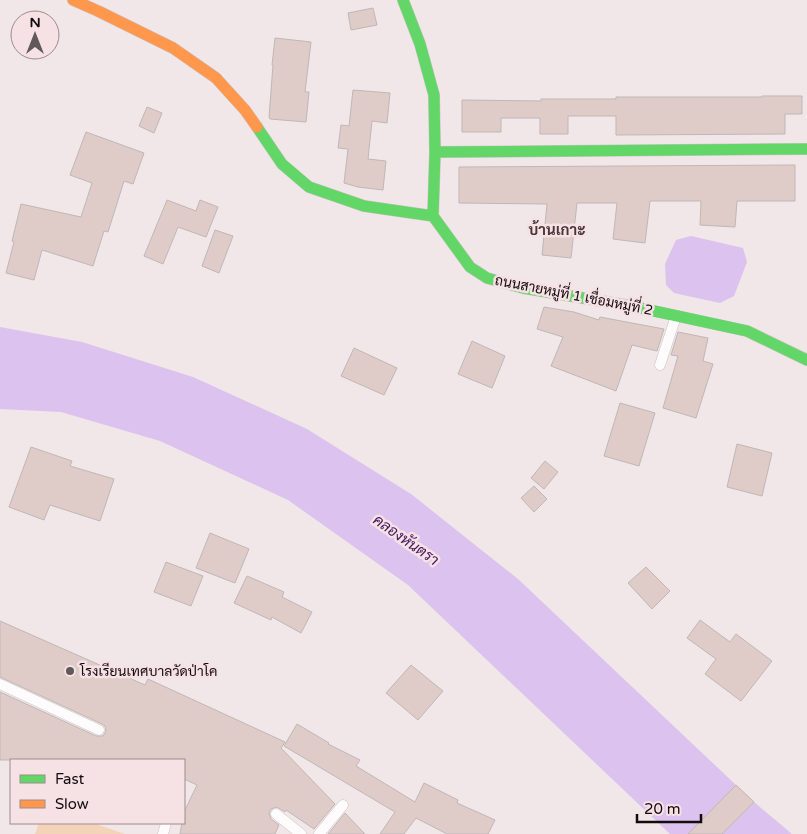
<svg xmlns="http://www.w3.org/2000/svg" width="807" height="834" font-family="'Varela Round',Sarabun,sans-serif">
<rect width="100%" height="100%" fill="#f1e6e8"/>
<path fill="#f4d4b8" d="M39,823H93L125,834H35Z"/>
<path fill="#dcc2ee" d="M691,236L743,248L747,262L734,296L720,303L674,293L666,285L665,264L676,240Z
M0,327L82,342L193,377L307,429L411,494L518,579L754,802L792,834H670L408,585L288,500L160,441L61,412L0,409Z"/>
<path fill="#dfccc8" stroke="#bfb7b6" d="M373,8L377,25L351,30L348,13Z
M275,38L311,42L305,92H309L306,122L270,119L269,117L273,65H272Z
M353,90L390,93L387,123L372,121L368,159L386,161L383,190L358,187L344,183L348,149L338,148L341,125L349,126Z
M762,96H802V114H785V134L616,135V116H568V134H540V118H501V132H462V100L541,101V99H616V97H762Z
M147,107L162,113L154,133L139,126Z
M86,132L144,153L133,184L124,181L108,232L104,231L93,266L42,250L34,280L6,273L14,242L12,241L21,204L81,217L92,183L70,175Z
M795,165V201H737L735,227L700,225L701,201H650L645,243L613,239L617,203H577L571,258L542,255L547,204L459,203V167Z
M167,200L196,211L200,200L218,207L206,237L178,227L163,264L144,256Z
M215,230L233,236L219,273L202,266Z
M544,307L574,312L599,320L600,317L664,329L657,351L632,345L616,391L551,366L563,337L537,329Z
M678,332L708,338L703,361L713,364L696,418L663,408L678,356L671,355Z
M472,341L505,356L492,388L458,374Z
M354,348L397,368L384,395L341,376Z
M620,403L655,413L639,466L604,456Z
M737,444L772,453L762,496L727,487Z
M31,447L72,461L70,466L114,479L100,521L50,505L44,520L9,507Z
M545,461L558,472L544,489L531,478Z
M534,486L547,499L534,512L521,498Z
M210,533L249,549L235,583L196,568Z
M166,562L203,576L191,606L154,592Z
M646,567L670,591L652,609L628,583Z
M247,576L284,592L282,597L312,612L301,633L272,617L271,620L234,603Z
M700,620L730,642L736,634L772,661L741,701L705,674L716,659L687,638Z
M0,621L145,685L148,679L285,742L281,748L335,804L314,829L286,810L285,812L277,807L271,809L269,813L271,819L279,825L275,834H180L182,823H184V812L197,785L184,779V760H0V692L96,736H103L105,733L106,730L105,726L102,724L0,677Z
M411,665L443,691L418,720L386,693Z
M297,724L329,743L328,744L360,760L356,766L415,802L424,783L458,800L457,803L495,820L488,834H447L416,818L404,834H380L395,812L284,746Z
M736,785L754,802L722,834H688Z
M345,813L365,834H328Z"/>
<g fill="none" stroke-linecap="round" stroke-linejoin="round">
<g stroke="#cdc4c6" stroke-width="11">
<path id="lane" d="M660,365L676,316
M0,684L99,730
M276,814L301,834
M163,834L166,823
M319,834L343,805"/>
</g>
<g stroke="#cdc4c6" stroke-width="12">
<path id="fast" d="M403,0L420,44L434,95L435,152L433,216L470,267L487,278L523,288L631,306L747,331L807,360
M257,127L282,164L309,187L364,206L433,216
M435,152L807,149"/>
</g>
<g stroke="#cdc4c6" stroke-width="12">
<path id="slow" d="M73,0L98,11L173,48L216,78L245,110L257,127"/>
</g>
<use href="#lane" stroke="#fdfbfc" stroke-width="10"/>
<use href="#fast" stroke="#63d668" stroke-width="11"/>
<use href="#slow" stroke="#ff974d" stroke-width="11"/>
</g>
<circle fill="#61585a" stroke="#f6e1e4" stroke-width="2" cx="70" cy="671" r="5"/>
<g text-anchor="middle" stroke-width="5" stroke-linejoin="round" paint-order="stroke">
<g font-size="14" fill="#130c0d" stroke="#f6e1e4">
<text transform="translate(574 295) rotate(11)" y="5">ถนนสายหมู่ที่ 1 เชื่อมหมู่ที่ 2</text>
</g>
<g font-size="14" fill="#130c0d" stroke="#f6e1e4" text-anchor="start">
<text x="80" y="676">โรงเรียนเทศบาลวัดป่าโค</text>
</g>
<g font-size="15" font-weight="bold" fill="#473739" stroke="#f6e1e4">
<text x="557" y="235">บ้านเกาะ</text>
</g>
<g font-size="15" font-style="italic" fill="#42175f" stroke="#f6e1e4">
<text transform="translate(406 540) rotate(35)" y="5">คลองหันตรา</text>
</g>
</g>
<rect x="10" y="759" width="175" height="65" fill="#f6e1e4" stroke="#9b8c8e"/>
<rect x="20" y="775" width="25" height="8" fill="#63d668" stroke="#9b8c8e"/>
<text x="55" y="784" font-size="15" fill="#130c0d">Fast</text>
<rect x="20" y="800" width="25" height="8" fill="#ff974d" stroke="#9b8c8e"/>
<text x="55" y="809" font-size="15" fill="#130c0d">Slow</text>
<g transform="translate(35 35)"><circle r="24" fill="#f6e1e4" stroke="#9b8c8e"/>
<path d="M0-4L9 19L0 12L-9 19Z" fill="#61585a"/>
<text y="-8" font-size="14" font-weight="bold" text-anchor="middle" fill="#130c0d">N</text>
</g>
<path d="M637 814v8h64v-8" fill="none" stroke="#130c0d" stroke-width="2.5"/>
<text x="644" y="814" font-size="15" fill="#130c0d" stroke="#f6e1e4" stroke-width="4" paint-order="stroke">20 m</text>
</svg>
